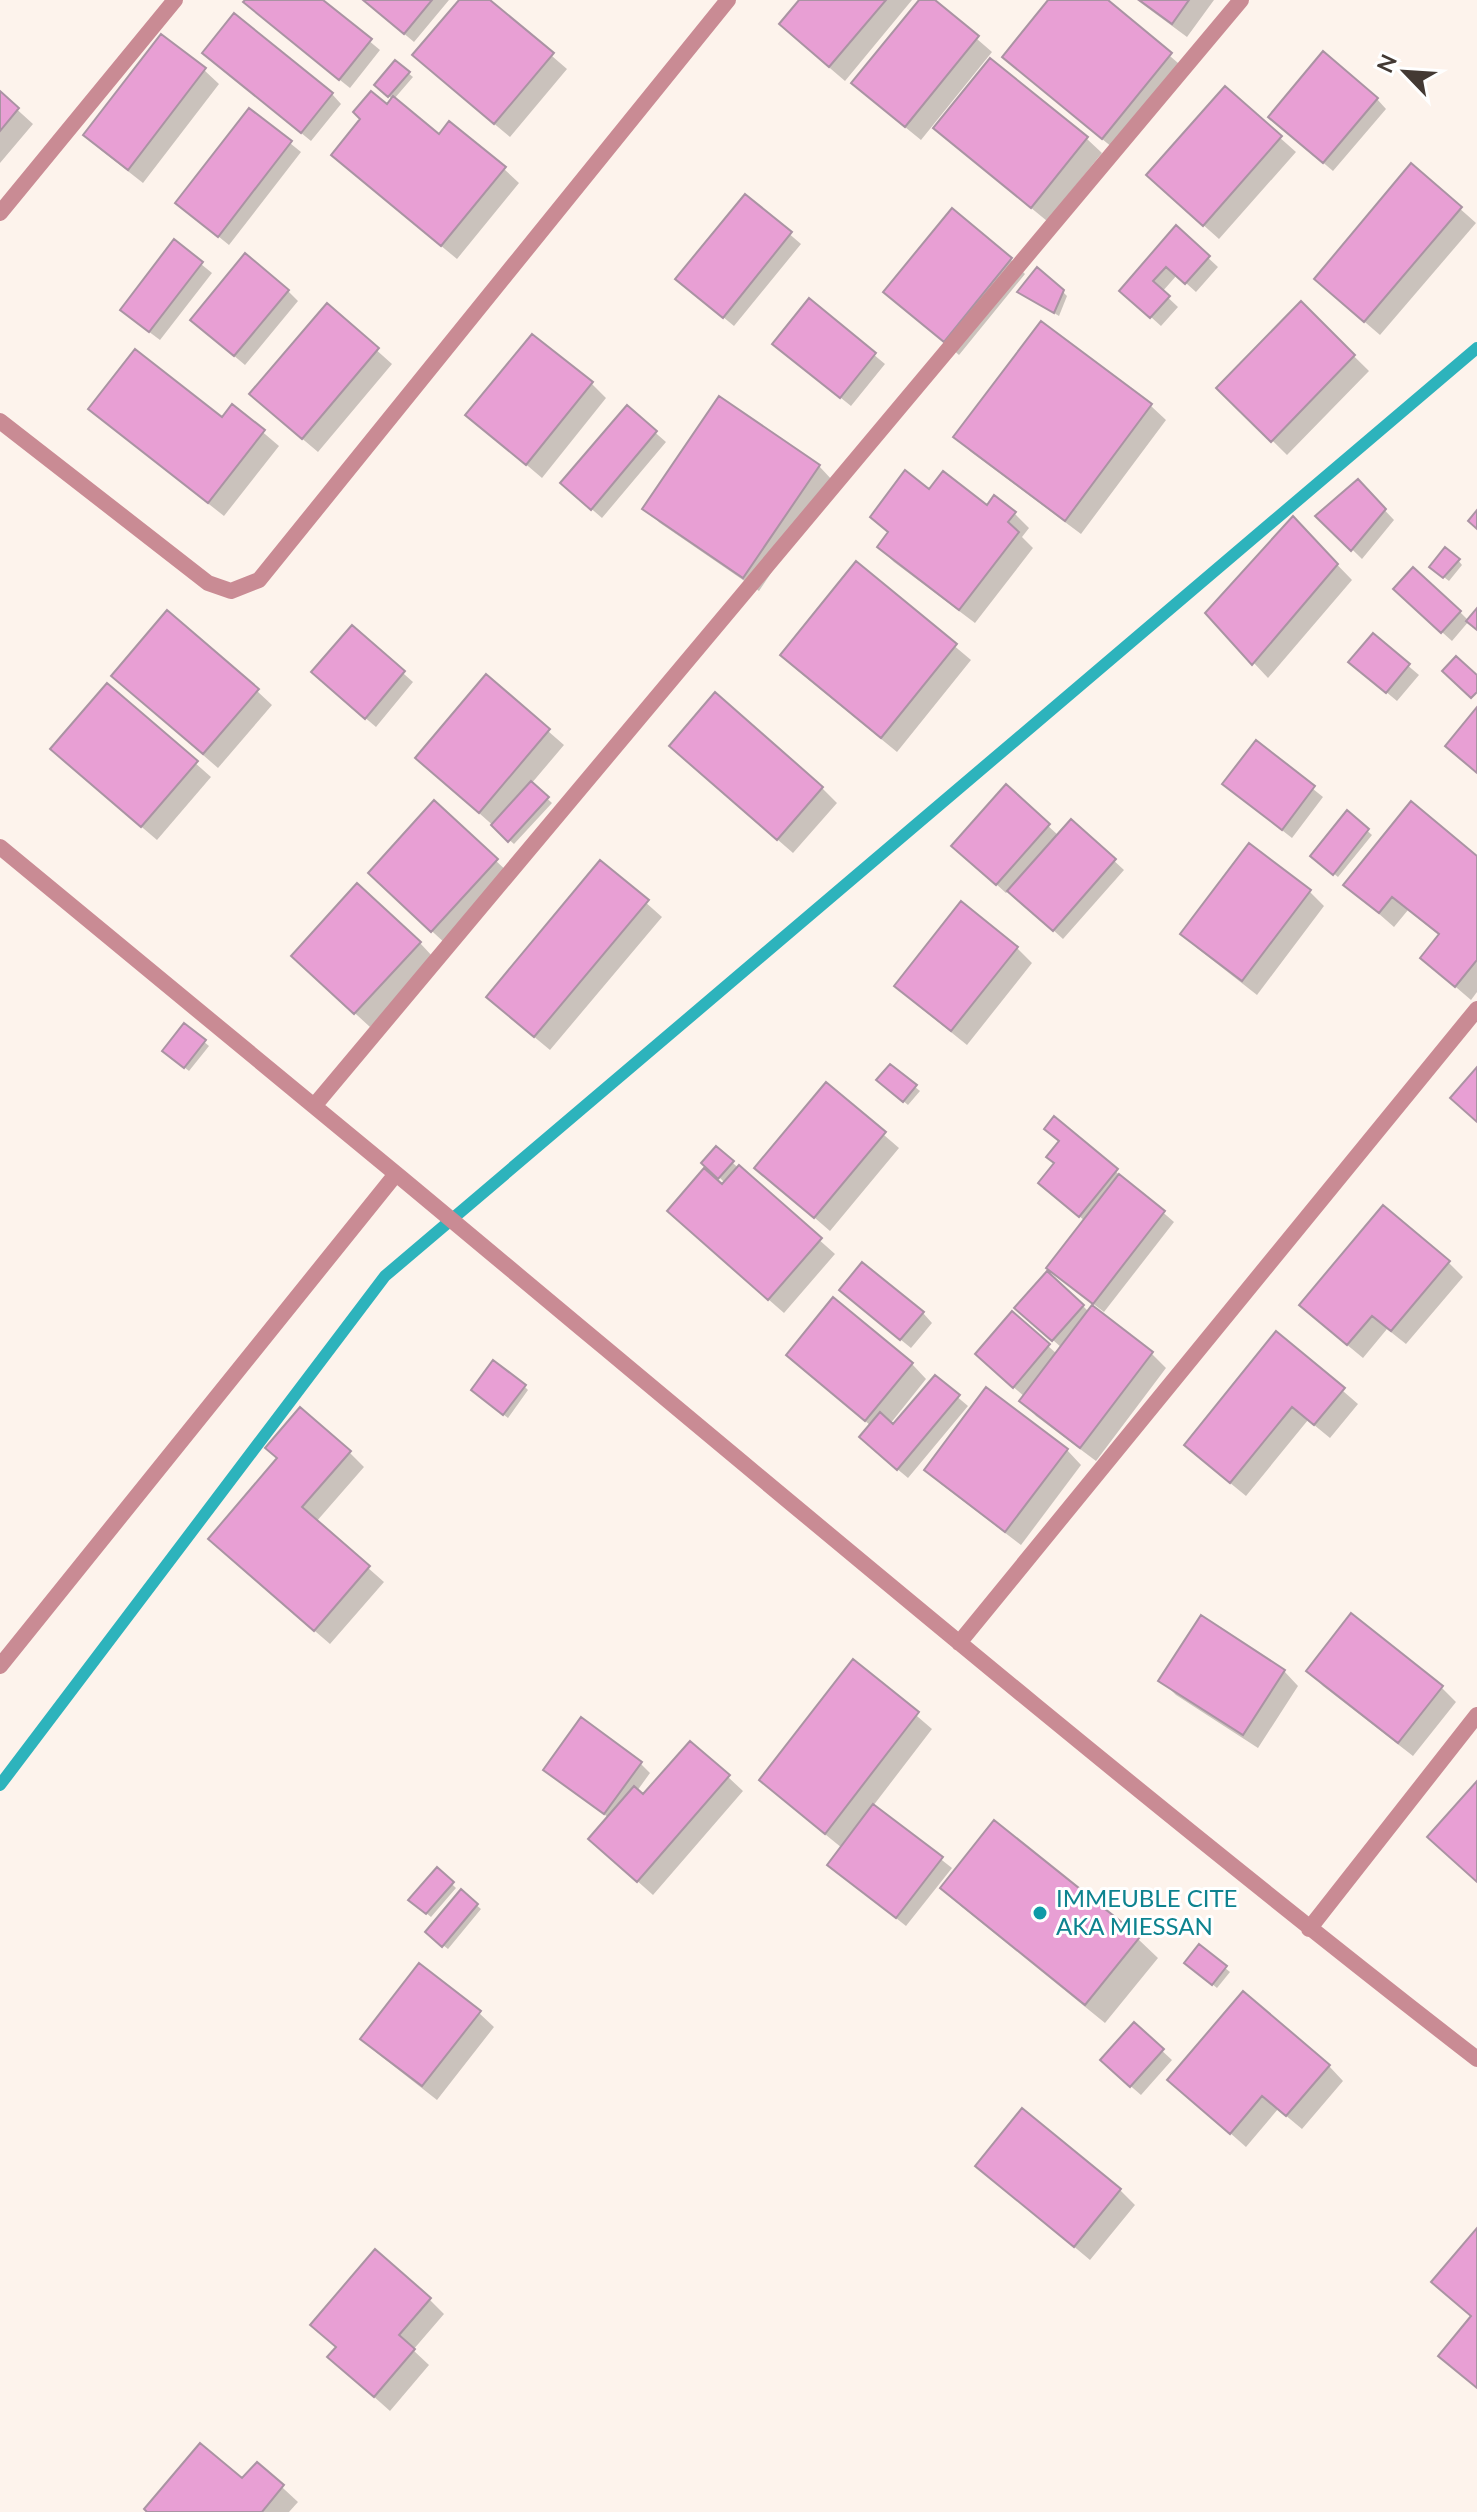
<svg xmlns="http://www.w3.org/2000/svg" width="1477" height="2512" font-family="Lato,sans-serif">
<rect width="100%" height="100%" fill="#fdf3ec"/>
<path fill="#0003" d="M247,0H320L380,50L350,88L255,12L245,2Z
M364,0H449L414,42Z
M462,0H487L567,69L510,137L430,70Z
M802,0H912L845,81L796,39Z
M922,0H932L992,52L921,140L868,97Z
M1051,0H1105L1185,69L1118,152L1019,71L1005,57Z
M1137,0H1214L1187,37Z
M990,61L1087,139L1102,153L1047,221L951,142Z
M214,62L332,94L341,104L311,141Z
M204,70L219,84L143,183L101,150L86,135Z
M408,73L413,77L394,99L439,137L504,169L519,183L457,259L348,169L393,100L381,89Z
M1225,89L1296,152L1219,239L1164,190Z
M0,94L33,124L0,163Z
M1377,99L1386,109L1333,171L1280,126Z
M249,110L301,152L229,245L177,203Z
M1412,166L1476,223L1380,335L1331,293Z
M745,196L801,244L734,326L688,288Z
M1176,228L1218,267L1196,292L1177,275L1162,292L1178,307L1161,326L1132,300Z
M174,242L212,273L160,340L132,319Z
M1010,259L1025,274L959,355L886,292Z
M288,291L298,301L245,365L202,329Z
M1062,291L1067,296L1059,316L1020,292Z
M809,301L885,364L851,406L785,353Z
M1301,304L1369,371L1287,455L1219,388Z
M327,306L392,364L318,452L267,409Z
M1041,323L1151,406L1166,420L1081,534L971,452L956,437Z
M532,336L592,384L606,398L542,478L468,415Z
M233,407L279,446L224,516L106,423L91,409L222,420Z
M627,408L666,442L602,518L572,492Z
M819,466L833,481L759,591L660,523L645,509Z
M1357,481L1394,520L1362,559L1318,516Z
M930,492L1014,513L1029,528L1022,537L1033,548L975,623L894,562L879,547L889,534L872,517Z
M1293,519L1352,580L1268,678L1207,613Z
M1458,560L1462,565L1449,581L1436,571Z
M857,564L971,660L897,752L797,670L782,655Z
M1405,599L1460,612L1469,621L1477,611V629L1469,621L1452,641Z
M352,628L413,682L376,727L323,682Z
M1373,636L1419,675L1397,701L1361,671Z
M486,677L564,745L531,784L552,803L514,844L417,758Z
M108,686L211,777L157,840L68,764Z
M129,691H257L272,705L218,768Z
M1256,743L1323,797L1292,838L1235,793Z
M686,760L822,788L837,803L793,853Z
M1006,787L1059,836L1072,822L1124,870L1063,939L1009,890L1006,893L964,855Z
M434,803L511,875L447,945L385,888Z
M1347,813L1372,835L1338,877L1317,860Z
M1477,858V992L1471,1000L1422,958L1440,936L1408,910L1394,927L1346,885Z
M600,862L662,917L550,1050L503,1011Z
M1310,892L1324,906L1257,995L1197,948L1182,933Z
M961,904L1017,948L1032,963L967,1045L911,1000L897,986Z
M420,943L434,958L370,1027L309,971Z
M185,1026L209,1046L189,1071L169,1055Z
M883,1084L915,1087L920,1091L908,1105Z
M826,1085L899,1148L830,1231L757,1168Z
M1055,1119L1174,1222L1104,1312L1058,1277L1085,1221L1050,1192L1061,1142Z
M716,1148L835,1254L784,1313L684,1226L725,1183L704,1162Z
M1448,1262L1463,1277L1406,1344L1387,1329L1363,1358L1317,1320Z
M852,1300L923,1313L932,1323L911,1348Z
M1083,1306L1089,1312L1092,1308L1152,1354L1166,1368L1096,1461L1036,1416L1022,1401L1025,1397L987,1364L1012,1314L1057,1354L1062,1348L1027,1317Z
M1277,1334L1358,1404L1330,1438L1308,1420L1246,1496L1201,1459Z
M789,1355L912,1364L926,1379L890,1424L893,1427L935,1378L968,1406L908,1478L871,1447V1426Z
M524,1386L528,1390L508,1418L477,1394Z
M1067,1450L1081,1465L1021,1545L941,1484L926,1470Z
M349,1452L364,1467L316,1522L384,1582L330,1644L225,1554Z
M853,1661L932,1729L873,1806L952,1868L906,1926L829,1865L842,1848L777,1795L762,1780Z
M1284,1671L1298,1686L1258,1748L1176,1695L1161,1680Z
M1309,1671L1441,1687L1456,1702L1413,1756L1323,1686Z
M641,1764L650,1773L637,1791L643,1797L728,1777L743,1791L653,1895L590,1839L609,1818L546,1770Z
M437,1870L456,1888L431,1917L415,1904Z
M942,1888L1138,1939L1158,1958L1105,2023L962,1907Z
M461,1892L481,1909L448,1949L431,1936Z
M1191,1967L1225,1968L1230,1972L1217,1988Z
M479,2013L494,2027L437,2100L377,2053L363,2039Z
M1134,2025L1172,2060L1141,2095L1112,2070Z
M1329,2066L1343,2081L1302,2129L1278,2109L1246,2147L1170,2080Z
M1022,2110L1120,2190L1135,2205L1090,2260L978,2166Z
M429,2299L444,2314L413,2350L429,2365L390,2411L345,2371Z
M257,2464L298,2502L289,2512H150L243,2481Z"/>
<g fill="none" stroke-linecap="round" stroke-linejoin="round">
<path stroke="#2db3bc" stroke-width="12" d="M0,1785L385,1276L1477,348"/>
</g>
<path fill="#e89fd4" stroke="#aa93a3" stroke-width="2" d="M245,0H323L372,39L339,80L243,2Z
M363,0H432L404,34Z
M459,0H490L554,53L494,124L412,55Z
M799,0H886L829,67L779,24Z
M919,0H935L979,36L905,127L851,83Z
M1048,0H1108L1172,53L1102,139L1002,57Z
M1139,0H1189L1172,24Z
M234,13L333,93L301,133L202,53Z
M161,34L206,68L128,170L83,135Z
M1323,51L1378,98L1323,163L1268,117Z
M990,58L1088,137L1031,208L933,128Z
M395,60L410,72L388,97L374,85Z
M1225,86L1282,136L1203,226L1146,175Z
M0,91L19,108L0,131Z
M371,91L387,104L393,96L439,134L449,121L506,167L441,246L331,155L360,119L353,112Z
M249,108L292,141L218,237L175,203Z
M1411,163L1462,207L1364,322L1314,279Z
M745,194L792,232L723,318L675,279Z
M952,208L1012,258L944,342L883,292Z
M1176,225L1210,256L1185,284L1166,267L1153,281L1170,296L1150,318L1119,291Z
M174,239L203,262L149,332L120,310Z
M245,253L289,290L234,356L190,320Z
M1037,267L1064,290L1054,313L1017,292Z
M809,298L876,353L840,398L772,344Z
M1301,301L1355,355L1271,442L1216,388Z
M327,303L379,348L302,439L249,394Z
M1041,321L1152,404L1065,521L953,437Z
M532,334L593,382L526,465L465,415Z
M135,349L222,417L232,404L265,430L208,503L88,409Z
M719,396L820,465L743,578L642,509Z
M627,405L657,431L591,510L560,483Z
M905,470L929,489L943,471L987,505L994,495L1016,512L1008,522L1019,532L959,610L877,547L888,532L870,517Z
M1358,479L1386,509L1351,551L1315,516Z
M1477,510V529L1468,521Z
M1293,516L1338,564L1252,665L1205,613Z
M1445,547L1460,559L1443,578L1429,567Z
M856,561L957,644L881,738L780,655Z
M1413,567L1461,611L1441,633L1393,589Z
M1477,608V630L1466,621Z
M167,610L259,689L203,754L111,676Z
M352,625L405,671L365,719L311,672Z
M1373,633L1410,664L1386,693L1348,662Z
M1456,656L1477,675V692L1471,698L1442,671Z
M486,674L550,729L479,813L415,758Z
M107,683L198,761L141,827L50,749Z
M715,692L823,787L777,840L669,746Z
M1477,707V773L1445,746Z
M1256,740L1315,786L1282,830L1222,784Z
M531,781L549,797L508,842L491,825Z
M1006,784L1050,824L996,885L951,846Z
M434,800L498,859L431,932L368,873Z
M1411,801L1477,856V960L1455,987L1420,958L1439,934L1392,897L1379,913L1343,885Z
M1347,810L1369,829L1333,875L1310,856Z
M1071,819L1116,859L1053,931L1007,891Z
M1249,843L1311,890L1242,981L1180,934Z
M600,860L649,900L534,1037L486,997Z
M357,883L421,942L354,1014L291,956Z
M961,901L1018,947L951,1031L894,986Z
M184,1023L206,1040L184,1068L162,1051Z
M890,1064L917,1085L903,1102L876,1080Z
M1477,1067V1122L1450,1098Z
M826,1082L886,1132L814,1218L754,1168Z
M1054,1116L1118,1169L1079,1217L1038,1183L1054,1163L1046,1157L1059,1141L1044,1129Z
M716,1146L734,1161L718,1179L701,1163Z
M739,1165L822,1238L768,1300L667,1211L704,1168L722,1184Z
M1119,1174L1165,1211L1093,1304L1046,1268Z
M1383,1205L1450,1261L1391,1331L1372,1316L1347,1345L1299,1305Z
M862,1262L924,1312L900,1340L839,1290Z
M1047,1271L1084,1305L1052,1341L1014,1308Z
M833,1297L913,1363L865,1421L786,1355Z
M1092,1305L1153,1352L1080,1448L1019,1401Z
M1012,1311L1050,1344L1013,1388L975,1354Z
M1276,1331L1345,1388L1314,1425L1292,1407L1230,1483L1184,1445Z
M493,1360L526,1385L503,1415L471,1390Z
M935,1375L960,1395L897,1470L859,1437L880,1412L893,1424Z
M986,1387L1068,1449L1005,1532L924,1470Z
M300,1407L351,1451L302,1507L370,1566L314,1631L208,1539L277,1458L265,1448Z
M1351,1613L1443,1686L1398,1743L1306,1671Z
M1201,1615L1285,1670L1243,1735L1158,1681Z
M853,1659L919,1712L825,1834L759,1780Z
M581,1717L642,1762L604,1814L543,1770Z
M690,1741L730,1775L637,1882L588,1839L634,1786L643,1794Z
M1477,1781V1882L1427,1837Z
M873,1804L943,1857L896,1918L827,1865Z
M994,1820L1140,1937L1085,2005L940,1888Z
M437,1867L454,1882L426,1914L408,1900Z
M461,1889L478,1904L442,1947L425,1932Z
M1199,1944L1227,1966L1212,1985L1184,1963Z
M419,1963L481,2011L422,2086L360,2039Z
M1243,1991L1330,2065L1286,2116L1262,2096L1230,2134L1167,2080Z
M1134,2022L1164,2049L1130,2087L1100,2060Z
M1022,2108L1121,2189L1074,2247L975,2166Z
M1477,2228V2388L1438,2356L1471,2316L1431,2282Z
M375,2249L431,2298L399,2335L415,2349L374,2397L327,2357L336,2347L310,2325Z
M200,2443L242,2478L257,2462L284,2485L262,2512H147L144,2509Z"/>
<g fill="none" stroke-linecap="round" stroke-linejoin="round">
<path stroke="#c98b94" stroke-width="16" d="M0,213L175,0
M0,421L208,583L231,591L259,580L728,0
M0,847C133,957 267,1066 400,1177C757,1474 1110,1774 1477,2059
M314,1106L1241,0
M959,1643L1477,1009
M0,1666L396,1174
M1309,1929L1477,1715"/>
</g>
<circle fill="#0f9aa8" stroke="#fff" stroke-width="3" cx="1040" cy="1913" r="8"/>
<g text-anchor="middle" stroke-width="6" stroke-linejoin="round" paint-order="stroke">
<g font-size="24" fill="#0d838f" stroke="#fff" text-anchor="start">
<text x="1056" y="1907">IMMEUBLE CITE<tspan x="1056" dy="28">AKA MIESSAN</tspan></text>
</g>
</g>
<g transform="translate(1405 72) rotate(295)" stroke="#ffffff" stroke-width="6" paint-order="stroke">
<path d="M0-6L14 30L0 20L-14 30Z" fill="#433933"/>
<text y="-12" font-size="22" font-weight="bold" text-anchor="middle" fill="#433933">N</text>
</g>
</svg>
